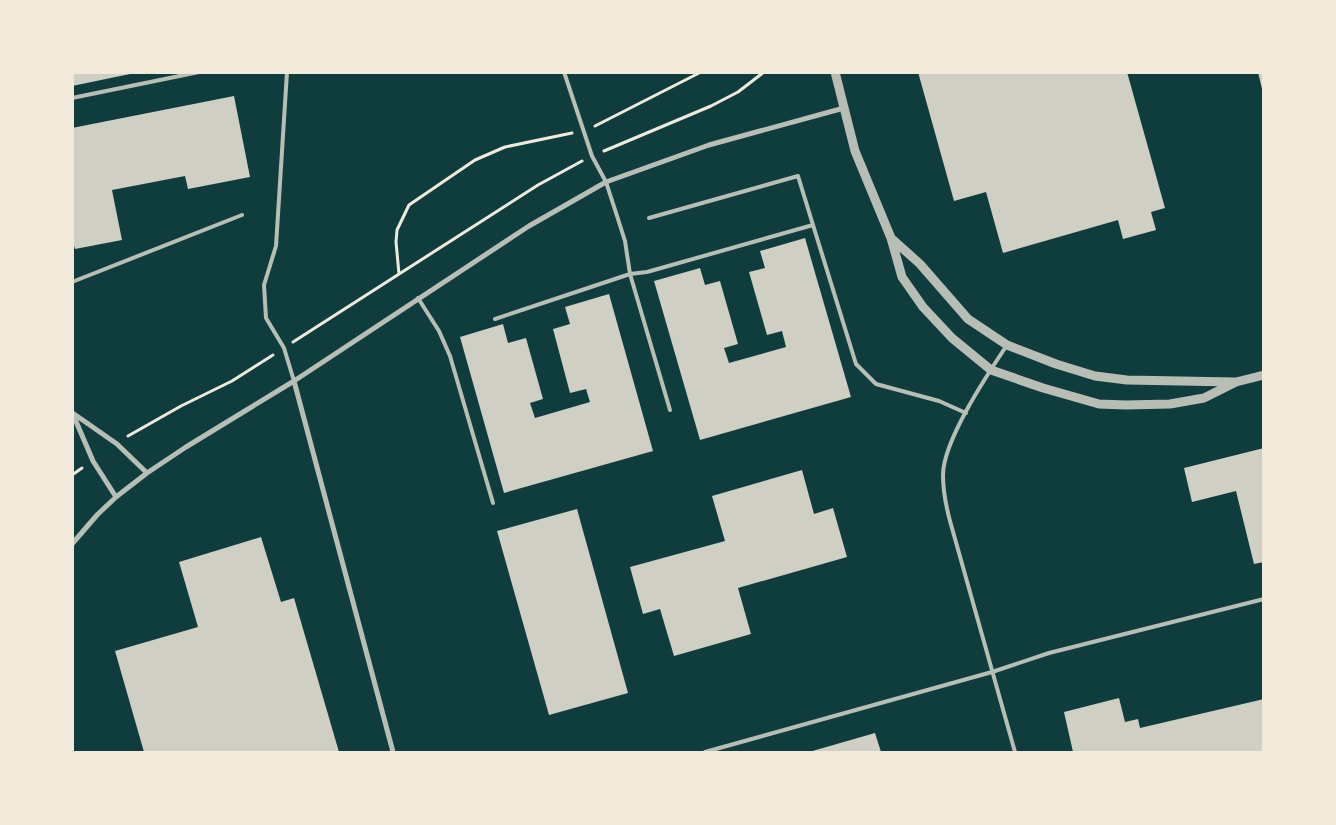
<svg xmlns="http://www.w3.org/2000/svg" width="1336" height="825" font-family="'Source Sans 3',sans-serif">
<rect width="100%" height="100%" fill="#0f3d3e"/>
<path fill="#cfcfc3" d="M72,72H135V73L72,86Z
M918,72H1127L1165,208L1151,212L1156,230L1123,239L1118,220L1003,253L986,192L954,201Z
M1258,72H1264V93H1263Z
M234,96L250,177L188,189L185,176L112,190L122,240L75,249L72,238V128Z
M805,238L851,397L700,440L654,281L700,268L705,285L720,281L738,344L724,348L729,363L786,347L782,331L767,335L749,272L765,268L760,251Z
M609,294L653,451L504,493L460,337L503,324L508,343L526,338L543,399L530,403L535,418L590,402L586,389L570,393L553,329L570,324L565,307Z
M1264,448V562L1254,564L1236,491L1192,502L1184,468Z
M802,470L814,514L833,508L847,557L738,588L751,634L674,656L660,609L643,614L630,567L725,541L712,496Z
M577,509L628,693L549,715L497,531Z
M261,537L281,602L294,598L339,752H144L115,651L198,627L179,562Z
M1119,698L1125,722L1138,719L1140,728L1264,699V752H1073L1064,712Z
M875,733L881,752H809Z"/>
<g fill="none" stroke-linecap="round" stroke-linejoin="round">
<path stroke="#f1e9da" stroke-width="3" d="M595,126L701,72
M604,151L711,106L738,92L764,72
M399,274L396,242L397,230L409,205L475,160L505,147L572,133
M293,342L538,185L582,161
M128,436L181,406L232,381L273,355
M72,475L82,468"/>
<path stroke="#b8beb3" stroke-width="4" d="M287,72L276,246L264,285L266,318L284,348L294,381
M564,72L592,156L606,182L618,219L625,241L630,274L670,410
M72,98L199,72
M813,225L856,364L876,384L939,401L966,413
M72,282L242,215
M418,298L439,331L450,356L493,503
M495,319L630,274L647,272L813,225L798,176L649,218
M1007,345C987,375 943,441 943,475C943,491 946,506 950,521L1015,752
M705,752L992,672L1049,653L1264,599"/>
<path stroke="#b8beb3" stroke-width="5" d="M294,381L393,752
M72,412L93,461L116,497
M74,414L117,444L147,473
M72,544L97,515L116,497L147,473L186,447L294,381L529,226L606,182L709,145L844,108"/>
<path stroke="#b8beb3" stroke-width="9" d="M835,72L855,151L891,238L902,277L923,307L952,338L991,370L1043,388L1099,404L1126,405L1170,404L1204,398L1236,382L1264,375
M891,238L920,264L968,319L1007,345L1056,364L1095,376L1127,380L1234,382"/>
</g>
<rect width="1336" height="825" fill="none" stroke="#f1e9da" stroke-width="148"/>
</svg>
